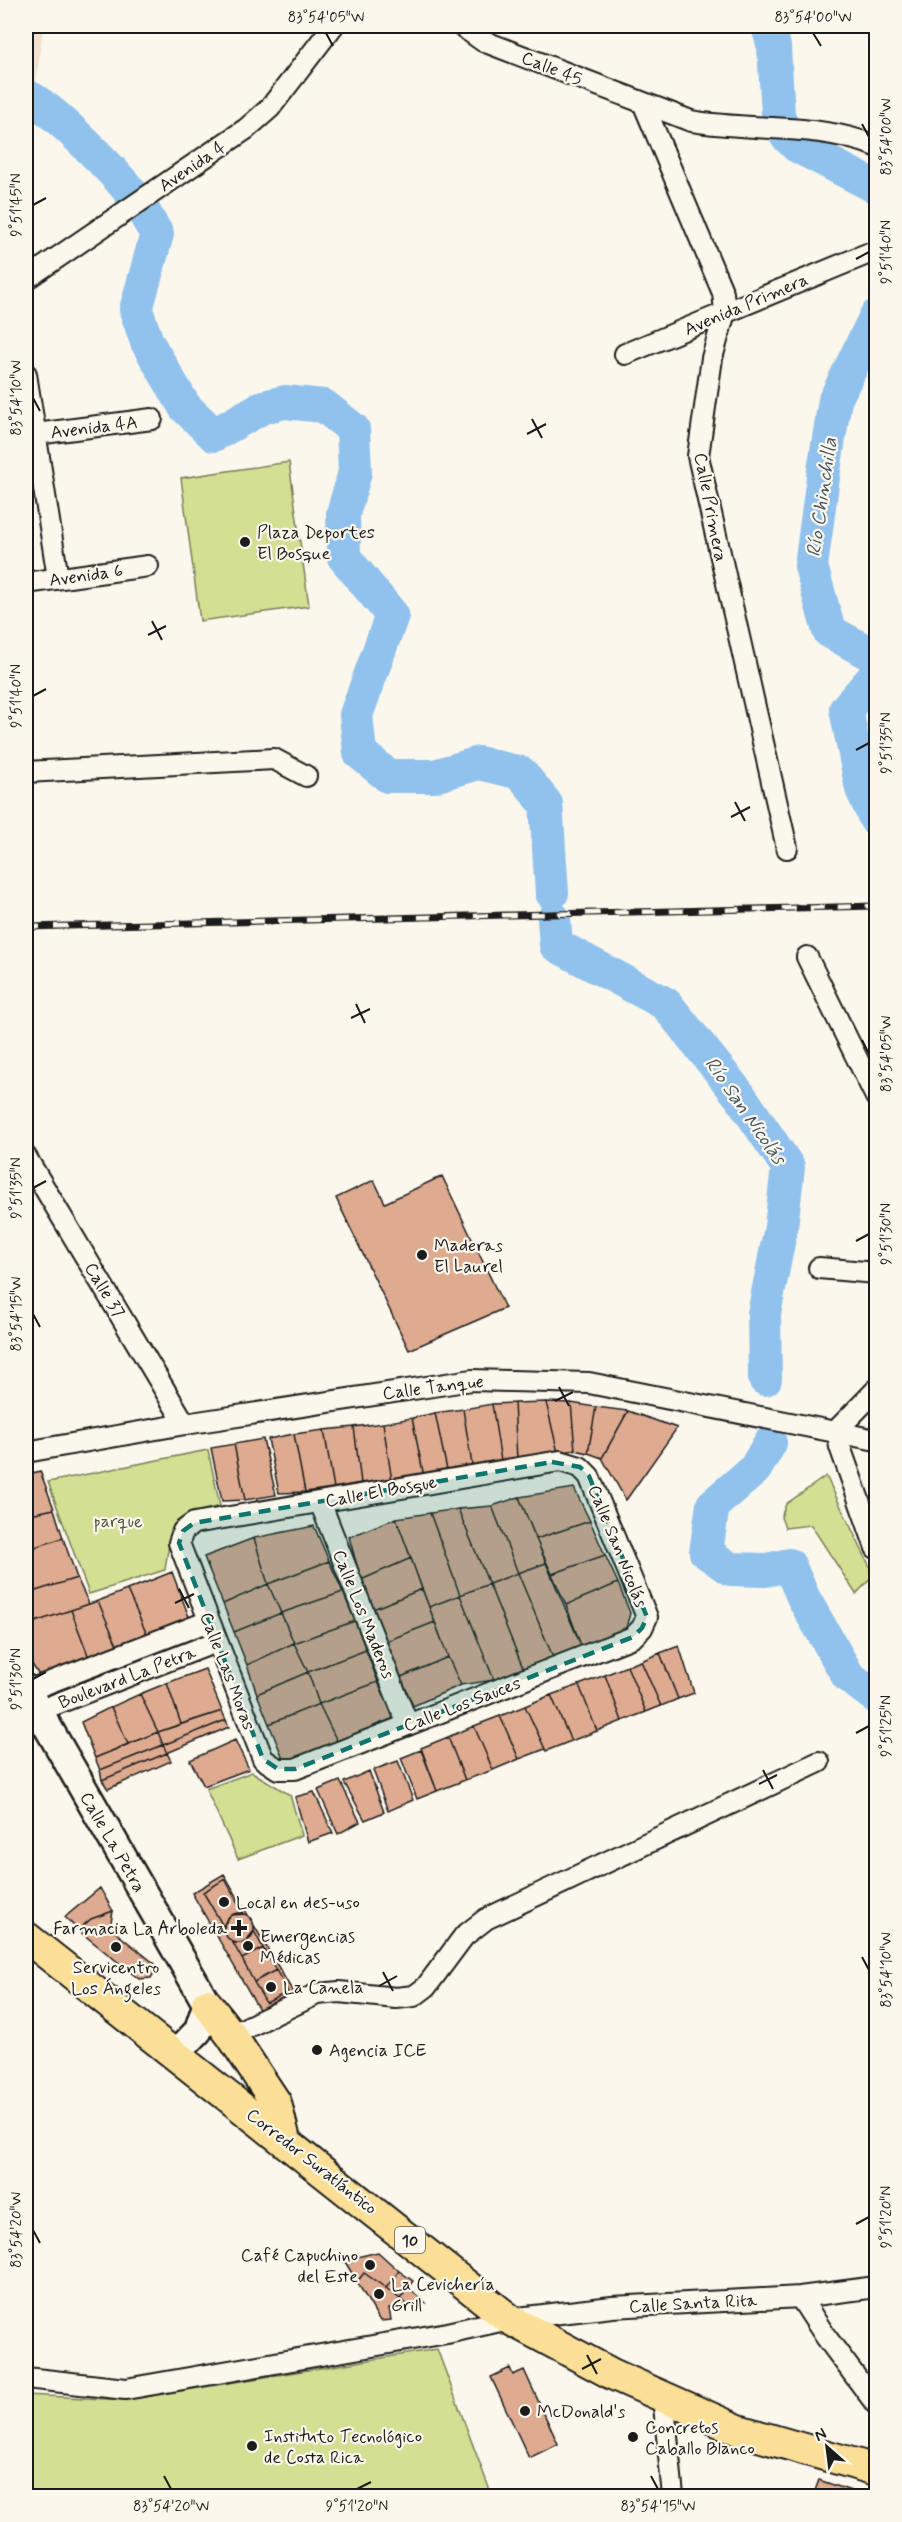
<svg xmlns="http://www.w3.org/2000/svg" width="902" height="2522" font-family="Mynerve,sans-serif">
<rect width="100%" height="100%" fill="#fbf7ec"/>
<filter id="ink" filterUnits="userSpaceOnUse"><feTurbulence type="fractalNoise" baseFrequency=".0167" numOctaves="2"/><feDisplacementMap in="SourceGraphic" scale="12" xChannelSelector="R" yChannelSelector="G"/><feConvolveMatrix kernelMatrix="1 2 1 2 8 2 1 2 1" color-interpolation-filters="sRGB"/></filter>
<g filter="url(#ink)">
<path fill="#f2e0d1" d="M26,26H43L35,90L26,87Z"/>
<path fill="#d3df93" stroke="#787e58" stroke-width="1.5" d="M289,462L309,606L200,621L181,478Z
M208,1450L220,1506C171,1518 172,1521 165,1570L89,1594L48,1482Z
M826,1476L874,1575L856,1594L811,1525L785,1528L781,1517L786,1504Z
M252,1772L290,1795L302,1835L238,1859L206,1789Z
M437,2349L492,2496H26V2395L125,2400Z"/>
<g fill="none" stroke-linecap="round" stroke-linejoin="round">
<path stroke="#90c2ed" stroke-width="34" d="M768,26L774,47L778,115L786,135L797,146L876,187
M26,96C50,105 118,175 135,198C143,209 149,222 157,234L136,310L147,342L185,407L214,435L263,407L285,402L324,406L353,429L355,472L343,514L344,557L392,615L356,715L360,753L388,776H434L479,763L521,773L546,804L552,893
M876,316L835,400L823,477L811,566L829,631L876,657
M876,675L846,709L862,789L876,820
M554,919L556,945L666,1004L740,1096L788,1167L781,1227L764,1314L765,1379
M770,1443L755,1469L713,1505L706,1552L730,1569L766,1570L789,1565L804,1599L848,1676L876,1697"/>
</g>
<path fill="#deab91" stroke="#1c1c1c" stroke-width="1.5" d="M442,1176L505,1308L409,1350L336,1198L374,1180L385,1203Z
M546,1402L558,1453L517,1459L514,1403Z
M546,1402L571,1403L575,1450L558,1453Z
M514,1403L517,1459L501,1461L492,1404Z
M571,1403L596,1407L588,1453L575,1450Z
M492,1404L501,1461L472,1465L463,1409Z
M596,1407L628,1411L602,1458L588,1453Z
M463,1409L472,1465L447,1470L435,1413Z
M628,1411L677,1428L626,1500L602,1458Z
M435,1413L447,1470L424,1477L412,1418Z
M412,1418L424,1477L392,1481L383,1423Z
M383,1423L392,1481L361,1483L354,1427Z
M354,1427L361,1483L334,1488L324,1430Z
M324,1430L334,1488L305,1492L294,1434Z
M294,1434L305,1492L279,1493L268,1439Z
M263,1439L276,1495L245,1500L234,1444Z
M234,1444L245,1500L222,1501L211,1448Z
M40,1471L54,1509L26,1515V1475Z
M574,1488L590,1521L536,1539L519,1497Z
M519,1497L546,1563L518,1573L492,1506Z
M492,1506L518,1573L489,1584L458,1509Z
M54,1509L63,1538L26,1550V1515Z
M458,1509L489,1584L460,1595L430,1513Z
M430,1513L460,1595L429,1607L396,1518Z
M396,1518L411,1558L361,1580L349,1537Z
M590,1521L605,1555L552,1574L536,1539Z
M314,1526L329,1561L268,1584L254,1538Z
M63,1538L77,1578L26,1594V1550Z
M254,1538L268,1584L223,1604L204,1557Z
M605,1555L618,1583L566,1605L552,1574Z
M411,1558L422,1589L373,1609L361,1580Z
M329,1561L343,1592L281,1613L268,1584Z
M546,1563L582,1648L553,1657L518,1573Z
M172,1572L191,1622L149,1639L127,1590Z
M518,1573L553,1657L523,1668L489,1584Z
M77,1578L89,1604L26,1625V1594Z
M618,1583L630,1613L626,1628L582,1648L566,1605Z
M268,1584L281,1613L234,1632L223,1604Z
M489,1584L523,1668L494,1680L460,1595Z
M422,1589L435,1622L384,1642L373,1609Z
M127,1590L149,1639L120,1652L98,1601Z
M343,1592L355,1621L294,1643L281,1613Z
M460,1595L494,1680L461,1685L448,1657L429,1607Z
M98,1601L120,1652L91,1663L71,1610Z
M71,1610L91,1663L42,1680L26,1655V1625Z
M281,1613L294,1643L247,1665L234,1632Z
M355,1621L366,1650L308,1672L294,1643Z
M435,1622L448,1657L401,1677L384,1642Z
M294,1643L308,1672L257,1694L247,1665Z
M679,1646L694,1693L678,1699L660,1653Z
M366,1650L378,1682L319,1704L308,1672Z
M660,1653L678,1699L661,1706L641,1661Z
M448,1657L461,1685L413,1706L401,1677Z
M641,1661L661,1706L646,1712L627,1666Z
M627,1666L646,1712L622,1721L605,1675Z
M205,1669L222,1711L181,1724L167,1683Z
M308,1672L319,1704L269,1724L257,1694Z
M605,1675L622,1721L597,1731L579,1685Z
M378,1682L394,1718L337,1741L319,1704Z
M167,1683L181,1724L158,1732L140,1694Z
M579,1685L597,1731L571,1741L551,1695Z
M140,1694L158,1732L128,1744L111,1707Z
M551,1695L571,1741L546,1751L525,1706Z
M319,1704L337,1741L295,1759L283,1758L269,1724Z
M525,1706L545,1749L519,1759L500,1716Z
M111,1707L128,1744L95,1758L81,1722Z
M222,1711L226,1720L163,1745L158,1732Z
M500,1716L519,1759L493,1770L474,1726Z
M226,1720L229,1727L167,1753L163,1745Z
M474,1726L493,1770L465,1780L448,1737Z
M158,1732L163,1745L100,1770L95,1758Z
M448,1737L465,1780L437,1791L421,1748Z
M235,1740L249,1769L204,1786L190,1760Z
M163,1745L167,1753L102,1780L100,1770Z
M421,1750L437,1791L417,1799L401,1758Z
M167,1753L171,1761L108,1789L102,1780Z
M398,1761L413,1800L388,1811L373,1770Z
M369,1771L384,1812L365,1820L344,1782Z
M340,1781L360,1822L338,1834L318,1790Z
M314,1792L333,1833L308,1842L295,1797Z
M224,1874L293,1992L260,2011L192,1893Z
M225,1879L244,1914L231,1915L223,1926L203,1892Z
M100,1888L113,1911L91,1919L78,1930L65,1917Z
M113,1911L110,1928L155,1964L156,1969L151,1978L139,1979L78,1930L91,1919Z
M224 1928a15 15 0 1 1 30 0a15 15 0 1 1-30 0Z
M254,1931L263,1948L242,1959L233,1943H244Z
M263,1948L276,1970L254,1982L242,1959Z
M276,1970L288,1992L266,2003L254,1982Z
M378,2252L399,2271L386,2288L364,2273L357,2282L344,2260Z
M399,2271L413,2281L400,2299L386,2288Z
M364,2273L386,2288L409,2306L389,2308L391,2320L380,2321L357,2282Z
M408,2288L426,2303L409,2306L400,2299Z
M510,2368L513,2375L524,2370L558,2444L529,2458L491,2377Z
M819,2480L863,2495L862,2496H813Z"/>
<g fill="none" stroke-linecap="round" stroke-linejoin="round">
<g stroke="#1c1c1c" stroke-width="24">
<path id="street" d="M462,26L483,41L691,121C756,132 814,122 876,146
M644,105L723,293L725,312L712,358L698,456L787,848
M26,279L246,129L270,108L333,26
M625,354L867,254
M26,374L58,578
M36,434L152,419
M26,583L148,566
M26,772L274,759L306,776
M807,957L876,1097
M26,1157L185,1424
M819,1268L876,1273
M876,1390L837,1430L840,1447L876,1548
M26,1452L185,1424L472,1380L589,1383L876,1440
M560,1461L580,1467L589,1476L647,1617L642,1628L633,1637L295,1769H278L263,1759L179,1543L183,1531L194,1523Z
M320,1502L408,1725
M27,1691L209,1621
M38,1711L216,1642
M231,2035L317,1994L339,1992L396,1998L414,1996L426,1987L464,1936L486,1919L819,1762
M800,2297L826,2337L876,2404
M26,2378L126,2389L447,2333L509,2319L612,2307L800,2297L876,2287
M663,2396L673,2496"/>
</g>
<g stroke="#1c1c1c" stroke-width="32">
<path id="secondary" d="M26,1689L207,2004L198,2031L176,2054"/>
</g>
<g stroke="#1c1c1c" stroke-width="34">
<path id="primary" d="M26,1937L509,2319L612,2374L738,2430L876,2470
M207,2004L231,2035L276,2103L285,2140"/>
</g>
<use href="#street" stroke="#fbf7ec" stroke-width="20"/>
<use href="#secondary" stroke="#fbf7ec" stroke-width="27"/>
<use href="#primary" stroke="#fbdf96" stroke-width="30"/>
<g stroke="#1c1c1c" stroke-width="7">
<path id="rail" d="M26,927L876,906"/>
</g>
<use href="#rail" stroke="#fbf7ec" stroke-width="4.5" stroke-dasharray="14" stroke-linecap="butt"/>
</g>
</g>
<path fill="#0f766e" fill-opacity="0.2" stroke="#0f766e" stroke-width="4.5" stroke-dasharray="12 8" stroke-linejoin="round" d="M552,1462L580,1467L589,1476L647,1617L642,1628L633,1637L295,1769H278L263,1759L179,1543L183,1531L194,1523Z"/>
<path fill="none" stroke="#1c1c1c" stroke-width="2" d="M326,33L333,46M813,33L821,46M862,124L869,137M33,205L46,198M856,259L869,252M33,398L40,411M532,419L542,438M527,434L546,424M152,621L162,640M148,635L166,626M33,696L46,689M856,750L869,743M735,802L745,821M731,817L750,807M356,1004L365,1023M351,1018L370,1009M862,1040L869,1054M33,1188L46,1181M856,1241L869,1234M33,1314L40,1327M559,1387L569,1406M555,1401L573,1392M179,1589L189,1608M175,1603L194,1594M33,1679L46,1672M856,1733L869,1726M763,1770L773,1789M759,1784L777,1775M862,1957L869,1970M383,1972L393,1991M379,1986L397,1976M856,2224L869,2217M33,2230L40,2243M587,2355L597,2374M582,2369L601,2359M164,2476L171,2489M651,2476L658,2489M357,2489L371,2482"/>
<g fill="#1c1c1c" stroke="#fbf7ec" stroke-width="2">
<circle cx="245" cy="542" r="6"/>
<circle cx="422" cy="1255" r="6"/>
<circle cx="224" cy="1902" r="6"/>
<path d="M236 1919h6v6h6v6h-6v6h-6v-6h-6v-6h6z"/>
<circle cx="248" cy="1946" r="6"/>
<circle cx="116" cy="1947" r="6"/>
<circle cx="271" cy="1987" r="6"/>
<circle cx="317" cy="2050" r="6"/>
<circle cx="370" cy="2265" r="6"/>
<circle cx="379" cy="2294" r="6"/>
<circle cx="525" cy="2411" r="6"/>
<circle cx="633" cy="2437" r="6"/>
<circle cx="252" cy="2446" r="6"/>
</g>
<g text-anchor="middle" stroke-width="4.5" stroke-linejoin="round" paint-order="stroke">
<rect fill="#fbf7ec" stroke="#5f5e5a" stroke-width="1.5" x="395" y="2227" width="30" height="26" rx="4.5"/>
<g font-size="16" font-weight="bold" fill="#1c1c1c">
<text x="410" y="2246">10</text>
</g>
<g font-size="18" fill="#1c1c1c" stroke="#fbf7ec">
<text transform="translate(552 68) rotate(22)" y="6">Calle 45</text>
<text transform="translate(192 166) rotate(-34)" y="6">Avenida 4</text>
<text transform="translate(746 304) rotate(-23)" y="6">Avenida Primera</text>
<text transform="translate(94 427) rotate(-7)" y="6">Avenida 4A</text>
<text transform="translate(711 507) rotate(79)" y="6">Calle Primera</text>
<text transform="translate(86 575) rotate(-8)" y="6">Avenida 6</text>
<text transform="translate(105 1290) rotate(59)" y="6">Calle 37</text>
<text transform="translate(433 1387) rotate(-7)" y="6">Calle Tanque</text>
<text transform="translate(381 1491) rotate(-10)" y="6">Calle El Bosque</text>
<text transform="translate(618 1546) rotate(68)" y="6">Calle San Nicolás</text>
<text transform="translate(364 1614) rotate(68)" y="6">Calle Los Maderos</text>
<text transform="translate(228 1671) rotate(69)" y="6">Calle Las Moras</text>
<text transform="translate(127 1677) rotate(-21)" y="6">Boulevard La Petra</text>
<text transform="translate(462 1704) rotate(-21)" y="6">Calle Los Sauces</text>
<text transform="translate(113 1842) rotate(60)" y="6">Calle La Petra</text>
<text transform="translate(312 2161) rotate(38)" y="6">Corredor Suratlántico</text>
<text transform="translate(693 2303) rotate(-3)" y="6">Calle Santa Rita</text>
</g>
<g font-size="18" fill="#1c1c1c" stroke="#fbf7ec" text-anchor="start">
<text x="257" y="538">Plaza Deportes<tspan x="257" dy="21">El Bosque</tspan></text>
<text x="434" y="1251">Maderas<tspan x="434" dy="21">El Laurel</tspan></text>
<text x="236" y="1908">Local en des-uso</text>
<text x="227" y="1934" text-anchor="end">Farmacia La Arboleda</text>
<text x="260" y="1942">Emergencias<tspan x="260" dy="21">Médicas</tspan></text>
<text x="116" y="1973" text-anchor="middle">Servicentro<tspan x="116" dy="21">Los Ángeles</tspan></text>
<text x="283" y="1993">La Canela</text>
<text x="329" y="2056">Agencia ICE</text>
<text x="358" y="2261" text-anchor="end">Café Capuchino<tspan x="358" dy="21">del Este</tspan></text>
<text x="391" y="2290">La Cevichería<tspan x="391" dy="21">Grill</tspan></text>
<text x="537" y="2417">McDonald's</text>
<text x="645" y="2433">Concretos<tspan x="645" dy="21">Caballo Blanco</tspan></text>
<text x="264" y="2442">Instituto Tecnológico<tspan x="264" dy="21">de Costa Rica</tspan></text>
</g>
<g font-size="18" fill="#535640" stroke="#fbf7ec">
<text x="118" y="1527">parque</text>
</g>
<g font-size="20" font-style="italic" fill="#455665" stroke="#fbf7ec">
<text transform="translate(821 497) rotate(-82)" y="7">Río Chinchilla</text>
<text transform="translate(746 1110) rotate(55)" y="7">Río San Nicolás</text>
</g>
</g>
<rect width="902" height="2522" fill="none" stroke="#fbf7ec" stroke-width="66"/>
<g transform="translate(827 2447) rotate(332)" stroke="#fbf7ec" stroke-width="4.5" paint-order="stroke">
<path d="M0-4.5L10 22L0 15L-10 22Z" fill="#1c1c1c"/>
<text y="-9" font-size="16" font-weight="bold" text-anchor="middle" fill="#1c1c1c">N</text>
</g>
<rect x="33" y="33" width="836" height="2456" fill="none" stroke="#1c1c1c" stroke-width="2"/>
<g font-size="15" text-anchor="middle" fill="#1c1c1c">
<text x="326" y="22">83°54'05"W</text>
<text x="813" y="22">83°54'00"W</text>
<text transform="translate(886 137) rotate(-90)" y="5">83°54'00"W</text>
<text transform="translate(16 205) rotate(-90)" y="5">9°51'45"N</text>
<text transform="translate(886 252) rotate(-90)" y="5">9°51'40"N</text>
<text transform="translate(16 398) rotate(-90)" y="5">83°54'10"W</text>
<text transform="translate(16 696) rotate(-90)" y="5">9°51'40"N</text>
<text transform="translate(886 743) rotate(-90)" y="5">9°51'35"N</text>
<text transform="translate(886 1054) rotate(-90)" y="5">83°54'05"W</text>
<text transform="translate(16 1188) rotate(-90)" y="5">9°51'35"N</text>
<text transform="translate(886 1234) rotate(-90)" y="5">9°51'30"N</text>
<text transform="translate(16 1314) rotate(-90)" y="5">83°54'15"W</text>
<text transform="translate(16 1679) rotate(-90)" y="5">9°51'30"N</text>
<text transform="translate(886 1726) rotate(-90)" y="5">9°51'25"N</text>
<text transform="translate(886 1970) rotate(-90)" y="5">83°54'10"W</text>
<text transform="translate(886 2217) rotate(-90)" y="5">9°51'20"N</text>
<text transform="translate(16 2230) rotate(-90)" y="5">83°54'20"W</text>
<text x="171" y="2511">83°54'20"W</text>
<text x="357" y="2511">9°51'20"N</text>
<text x="658" y="2511">83°54'15"W</text>
</g>
</svg>
